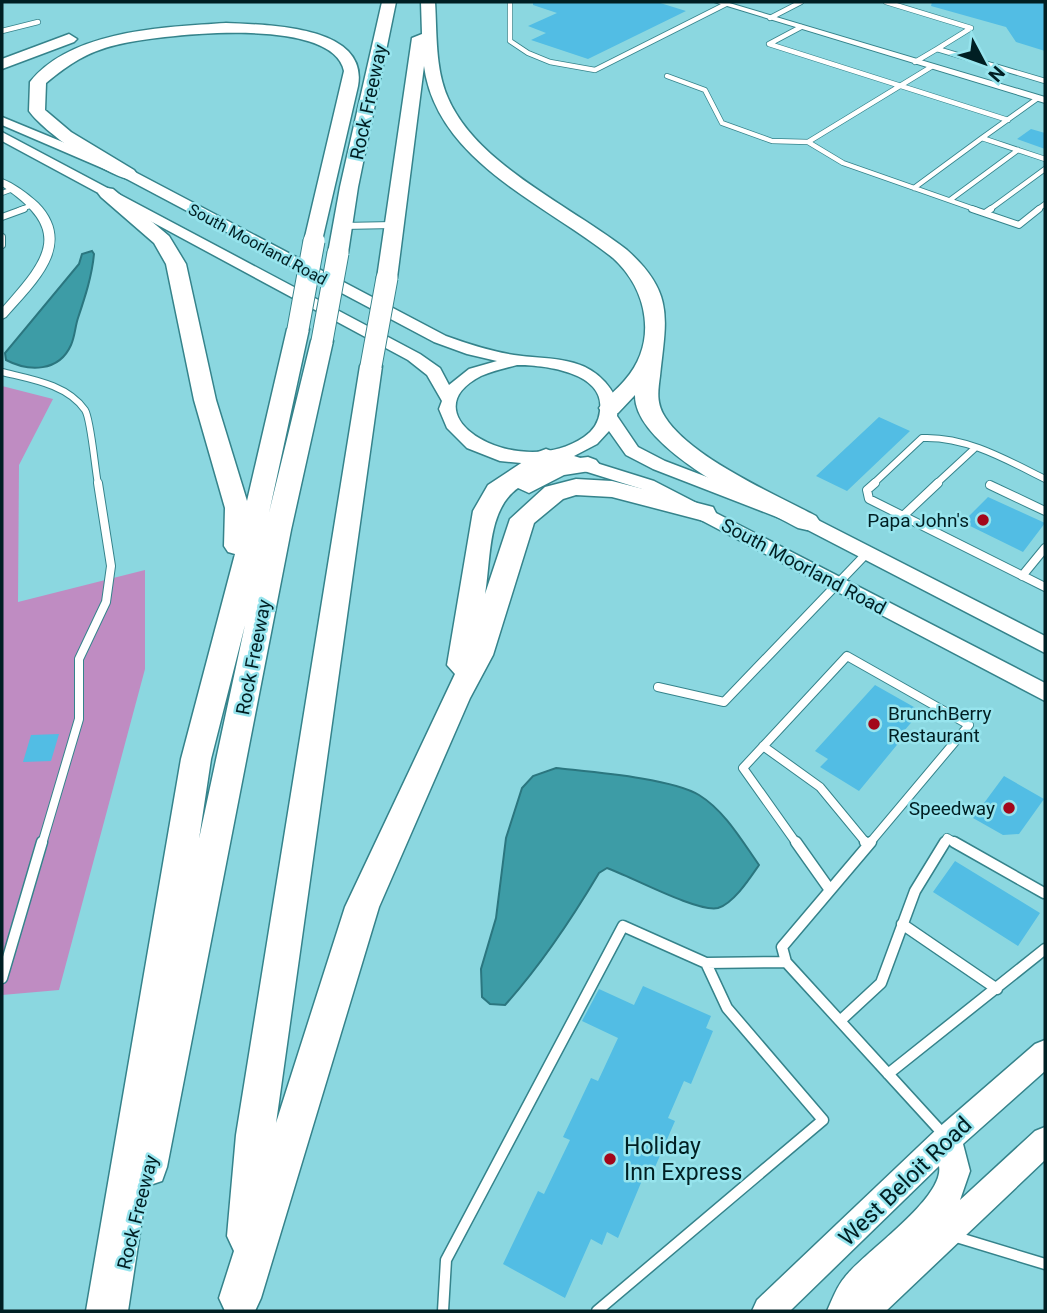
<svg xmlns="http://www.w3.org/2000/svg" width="1047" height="1313" font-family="Roboto,sans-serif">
<rect width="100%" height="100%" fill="#8bd7e0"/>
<path fill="#bf8cc2" d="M2,386L53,399L19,465L18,602L145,570V669L59,990L2,995Z"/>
<path fill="#3d9ca6" stroke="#2b767f" stroke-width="2" d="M92,251L94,254C92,276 85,297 78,318C75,327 75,336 71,345C59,372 29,372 6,360L5,353L79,264L82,254Z
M556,768C591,772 671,778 699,795C725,811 742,841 759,865C750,878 734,903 718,908C698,913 630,876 607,868L599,873C571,920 542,964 505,1005L490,1004L482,997L481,969L496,918L506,838L522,788L533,776Z"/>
<path fill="#52bde4" d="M533,2H657L686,11L588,59L531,40L546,33L528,26L557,13L533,5Z
M932,2H1045V51L1016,42L1006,27L931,6Z
M1031,129L1045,133V149L1017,139Z
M879,417L910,431L847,491L816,476Z
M988,497L1045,523L1023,552L966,524L968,522L965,520Z
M875,685L921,711L898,738L901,740L859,791L820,767L828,759L815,751Z
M59,734L51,761L23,762L31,735Z
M1004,776L1044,799L1019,834L1003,835L973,818Z
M955,861L1040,913L1018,946L933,892Z
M643,986L711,1016L706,1028L713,1031L691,1084L684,1081L668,1118L675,1121L649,1181L643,1178L618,1238L607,1232L602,1245L591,1239L565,1298L503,1264L538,1191L544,1194L570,1140L563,1137L591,1078L598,1081L618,1038L582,1021L599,989L634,1005Z"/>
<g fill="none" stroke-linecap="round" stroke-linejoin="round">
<g stroke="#35838b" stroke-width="6">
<path id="service-far3" d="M510,2V41L528,53L550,62L595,70L726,4
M886,2L971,28L937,49
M770,18L801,2
M801,27L769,44L1008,120
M2,31L38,22
M915,62L937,49L1045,81
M931,67L808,142L843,163L977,210
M667,76L705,90L722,123L772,141L808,142
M1038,98L982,138L1045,159
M914,188L982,138
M2,193L13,189
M950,200L1018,150
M19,210L35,204
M989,210L1045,169
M1037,210L1045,204"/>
</g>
<g stroke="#35838b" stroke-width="8">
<path id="service-far2" d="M972,209L1019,225L1039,209
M985,213L991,209
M2,217L24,209
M343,226L393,225
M2,237V245
M2,372C30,379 67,384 85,410C91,419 95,470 98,484
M873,484L922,438C966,436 1007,460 1045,479
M936,484L975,448"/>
</g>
<g stroke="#35838b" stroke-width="10">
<path id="service-far1" d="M875,483L867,490L869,499L1045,587
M990,485L1045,511
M903,516L938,483
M1022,576L1045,548
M658,687L724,702L867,553
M763,746L820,787L867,844
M42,844L79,719V659L106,602L111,566L98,483
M797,844L743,768L847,656L969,725L869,844
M944,844L947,838L957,844"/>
</g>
<g stroke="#35838b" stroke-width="13">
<path id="service" d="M796,842L830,890
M865,842L868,845
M871,842L782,947L786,962L945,1136
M954,842L1044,893
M902,924L997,989
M2,978L42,842
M840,1021L881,983L915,891L945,842
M888,1074L1045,949
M953,1236L1045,1264
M443,1311L446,1260L623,926L706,963L786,962
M597,1311L823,1120L727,1008L706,963"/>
</g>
<g stroke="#35838b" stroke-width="2">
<path id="minor" d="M714,2H726L1045,97V103Z
M2,179C15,184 28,194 38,203C79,245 35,284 6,317L2,319V308C47,257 69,231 2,186Z"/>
</g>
<g stroke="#35838b" stroke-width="3">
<path id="secondary" d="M2,117L133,171L446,336C468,344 490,351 514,355C546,360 581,355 605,382C614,392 619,402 617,416L638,447L665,461L814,518L1045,636V653L800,526L653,469L626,455L609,431L597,444L574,456L654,481L1045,683V701L642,489L552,461L532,464L500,461L467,448L447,428L439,409L442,401L427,375L408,360L2,141V132L420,354L440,368L449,385L469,369L497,361L467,354L434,342L123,177L2,125ZM517,365C544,365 606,372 600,411C599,422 593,431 584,437C518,482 405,415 481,376C492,371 506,368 517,365Z
M1045,1040V1071L963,1144L970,1171L960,1200L1035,1131L1045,1127V1160L886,1311H827C832,1300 837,1286 845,1277C863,1253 945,1198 939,1166L790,1311H752L757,1300L937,1129L1035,1044Z"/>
</g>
<g stroke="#35838b" stroke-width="3">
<path id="motorway" d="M382,2H396L358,187L348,253L338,259L328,253L340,187Z
M421,2H435C437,33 435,69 448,98C477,165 571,206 627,250C675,293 666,319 660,376C658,391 656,403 665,417C690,457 774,494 816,516L820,522L816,528L807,530L798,528C758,506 634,448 635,395L618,413H602L599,408C606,397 617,390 625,380C658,342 648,290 613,258C546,204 437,162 424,66L397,278L394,282H380L377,278L412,38L422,34Z
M226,23C266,25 369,25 358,86L321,245H307L304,241L344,71C333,14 157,35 116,45C87,52 69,64 46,83L45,110L71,132L134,170L137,174L128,179C103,173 44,132 29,111L30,82C71,30 165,27 226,23Z
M69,34L77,39L74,42L2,69V59Z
M107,188L113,189L169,236L186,264L216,400L247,501L287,329L291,325H305L309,329L269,513L311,341L314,336H330L333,341L291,530L167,1167L162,1181L147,1186L128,1311H86L181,759L235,554L228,552L224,546L225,508L194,400L166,264L154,243L101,197L98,193ZM245,625L199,839L211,759Z
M371,359L379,361L382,366L276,1123L345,907L455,674L447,665L473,511L488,485L538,452L546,449L554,452L558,457L555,461L588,457L596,460L600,465L596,470L564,475L529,493L518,488C487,510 491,559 485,594L510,519L545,487L576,479L612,481L713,507L716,513L713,519L704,521L612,497L576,495L563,499L534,523L493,655L470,698L379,907L261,1298L255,1311H225L219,1298L234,1251L227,1236L236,1135L360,366L363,361Z"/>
</g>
<use href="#service-far3" stroke="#fff" stroke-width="4.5"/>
<use href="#service-far2" stroke="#fff" stroke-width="6"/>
<use href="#service-far1" stroke="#fff" stroke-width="8"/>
<use href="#service" stroke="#fff" stroke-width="10"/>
<use href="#minor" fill="#fff" fill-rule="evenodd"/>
<use href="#secondary" fill="#fff" fill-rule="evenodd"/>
<use href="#motorway" fill="#fff" fill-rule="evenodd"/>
<g stroke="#35838b" stroke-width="23" stroke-linecap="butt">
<path id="motorway-bridge" d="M298,329L314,241
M322,341L338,253
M371,366L387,278"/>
</g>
<use href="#motorway-bridge" stroke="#fff" stroke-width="21"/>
</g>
<g fill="#a3071a" stroke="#97e4ed" stroke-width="2.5">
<circle cx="983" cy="520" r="7"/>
<circle cx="874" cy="724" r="7"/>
<circle cx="1009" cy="808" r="7"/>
<circle cx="610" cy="1159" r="7"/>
</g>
<g text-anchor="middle" stroke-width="5" stroke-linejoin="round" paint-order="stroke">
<g font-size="16" fill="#001f23" stroke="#97e4ed">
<text transform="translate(258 244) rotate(28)" y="6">South Moorland Road</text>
</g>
<g font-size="19" fill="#001f23" stroke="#97e4ed">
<text transform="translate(368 102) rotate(-78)" y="7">Rock Freeway</text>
<text transform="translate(804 566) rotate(28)" y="7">South Moorland Road</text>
<text transform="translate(253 657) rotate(-79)" y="7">Rock Freeway</text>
<text transform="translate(137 1212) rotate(-76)" y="7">Rock Freeway</text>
</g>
<g font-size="19" fill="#001f23" stroke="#97e4ed" text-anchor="end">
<text x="969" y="527">Papa John's</text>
<text x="888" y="720" text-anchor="start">BrunchBerry<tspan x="888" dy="22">Restaurant</tspan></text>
<text x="995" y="815">Speedway</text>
</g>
<g font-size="23" fill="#001f23" stroke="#97e4ed" text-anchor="start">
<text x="624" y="1154">Holiday<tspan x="624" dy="26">Inn Express</tspan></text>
</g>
<g font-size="23" fill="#001f23" stroke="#97e4ed">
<text transform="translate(905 1181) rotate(-44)" y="8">West Beloit Road</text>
</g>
</g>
<rect width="1047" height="1313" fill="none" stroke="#001f23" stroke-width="7"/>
<g transform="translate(984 63) rotate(131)" stroke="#97e4ed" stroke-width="5" paint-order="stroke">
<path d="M0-5L12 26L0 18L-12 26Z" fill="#001f23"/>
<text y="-10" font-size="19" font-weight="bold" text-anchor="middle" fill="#001f23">N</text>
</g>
</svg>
